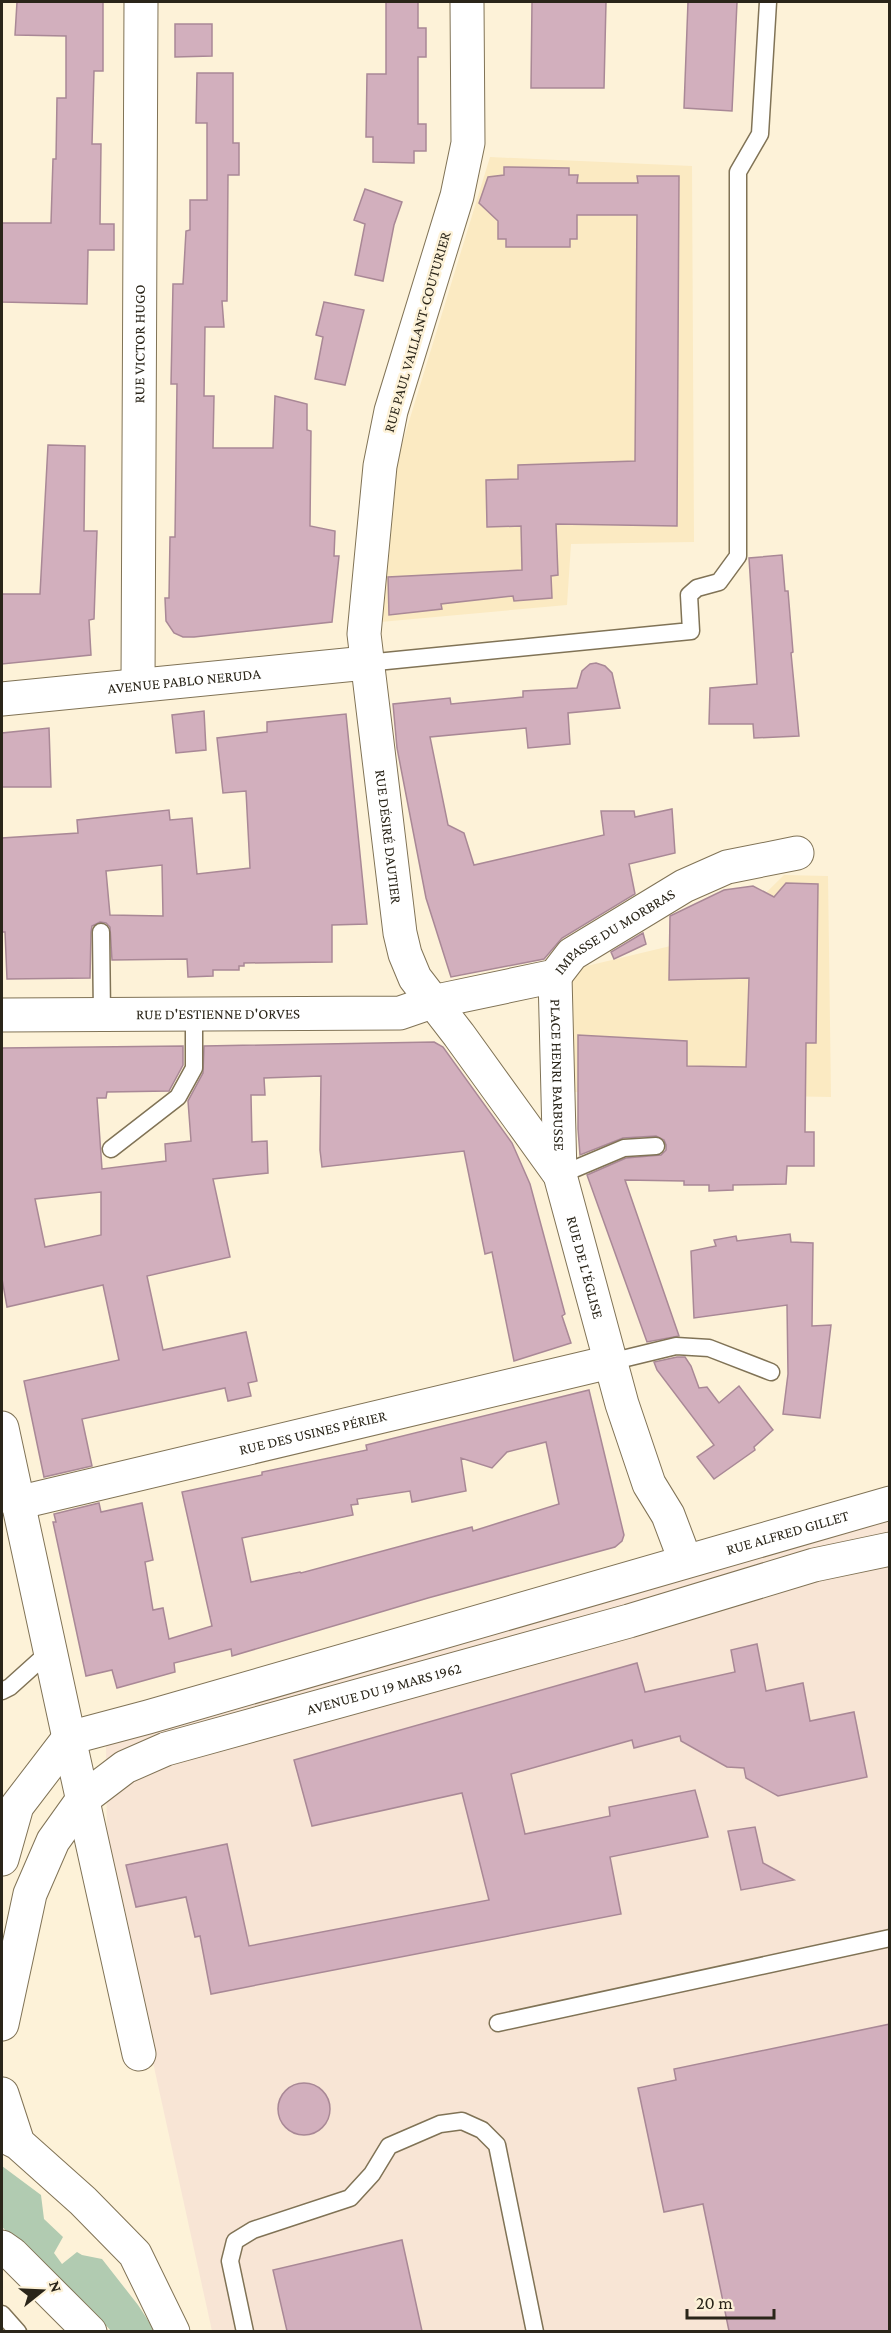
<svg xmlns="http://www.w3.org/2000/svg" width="891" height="2333" font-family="'Crimson Pro',serif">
<rect width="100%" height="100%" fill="#fdf2d8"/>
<path fill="#fbeac2" d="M490,157L692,166L694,542L571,544L567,605L380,622L392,477Z
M784,875L828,876L831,1097L571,1092L570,970L725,933Z"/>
<path fill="#f8e5d5" d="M889,1499V2331H212L107,1853L106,1745Z"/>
<path fill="#b1cbb1" d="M2,2166L41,2195L44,2219L63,2237L54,2253L62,2264L77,2252L82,2255L102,2259L138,2305L155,2331H111C78,2293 39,2260 2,2227Z"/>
<path fill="#d2afbd" stroke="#a98896" stroke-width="1.5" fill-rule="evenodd" d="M17,2H103V71H94L92,144H101L100,224H114V250H88L87,304L2,302V223H51L53,159H56L57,98H66V36L15,35Z
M386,2H418V28H426V57H418V124H426V151H414V163L373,162V137H366L367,74H386Z
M532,2H606L604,88H531Z
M688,2H737L732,111L684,108Z
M175,24H212V56L175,57Z
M197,73H233V143H239V175H228L227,301H222L224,327H205L204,396H214L213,448H273L275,396L307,404V430L311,431L310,526L335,531L334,556H339L332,622L194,637H183L174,633L166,621L165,598H169L170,537H175L177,384H171L173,284H183L186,231L190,230V200H207V123H196Z
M504,167L569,168V175H578L577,183H638L637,176H679L677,526L556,524L558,575L551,576L552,598L514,601L513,596L441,604L442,609L389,615L388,577L522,570L521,526L487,527L486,480L518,479V465L635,461L637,215H577V239H570V247H506V239H498V221L479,203L488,177L504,175Z
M365,189L402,202L394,225L383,281L355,275L365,224L354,220Z
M324,302L364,310L345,385L315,379L323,337L316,335Z
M48,445L85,446L84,531H97L94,619L89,620L91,655L2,664V594H40Z
M782,555L785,591H788L793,652L791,653L799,736L754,738L753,724H709L710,688L757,684L749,558Z
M596,663L605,666L612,673L620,708L568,713L570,744L528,748L526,728L430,737L448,825L464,833L474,865L604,835L601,811H634L635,817L672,809L675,853L629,864L635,894L562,938L544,959L451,977L426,898L397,748L393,704L450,698L451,704L523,697V691L577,688L582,671L590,664Z
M204,711L206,750L176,753L172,715Z
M346,714L367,924L332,925V962L244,963V966H239V970H213V976L188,977L187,959L112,960L110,927L106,923L100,922L92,926L91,932L90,978L7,979L5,932H2V838L78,833L77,820L169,810L170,820L192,818L197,874L250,868L246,791L223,793L217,738L267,732V722ZM162,865L163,916L110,915L106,871Z
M49,728L51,787H2V733Z
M786,883L818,884L816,1043H806L805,1132H814V1166H787L786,1184L733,1185V1190L709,1191V1185H684V1181L625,1180L679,1336L647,1342L587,1175L626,1158L661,1155L666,1150V1145L664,1140L656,1136L623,1138L580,1155L578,1129V1035L687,1041V1066L746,1067L749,978L669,980L670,916L724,890L753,886L774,897Z
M643,933L646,944L614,959L611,952Z
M434,1042L443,1047L512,1143L530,1184L565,1314L562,1316L571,1343L514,1361L492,1252L485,1254L464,1151L322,1167L320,1150L321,1076L264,1078L265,1095H251L252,1142L267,1141L268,1173L213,1179L230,1257L147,1276L163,1350L246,1332L257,1381L248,1383L251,1396L228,1401L225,1388L82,1419L92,1466L44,1477L24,1381L119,1360L103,1285L7,1307L2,1279V1048L183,1046V1065L169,1091L107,1092L106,1098H97L102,1169L166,1161L165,1144L191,1141L188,1101L203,1073L204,1046ZM101,1192V1235L45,1247L35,1199Z
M790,1234L791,1242L813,1243L812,1326L831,1325L820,1418L783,1414L788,1374L787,1305L694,1318L691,1251L716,1246L714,1240L736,1236L737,1241Z
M677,1357H685L691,1366L699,1388L707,1387L719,1403L739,1386L773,1430L754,1447L755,1450L714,1479L697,1457L714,1445L657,1370L654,1362Z
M589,1390L624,1535L622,1541L615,1547L428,1598L232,1656L231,1649L174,1663L175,1672L117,1688L112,1670L86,1676L53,1522H56L54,1514L99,1503L101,1512L142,1503L153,1560L145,1562L153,1610L163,1608L169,1639L212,1626L182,1492L262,1475V1472L367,1450L366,1445ZM546,1442L559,1504L473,1531L472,1527L301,1573L300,1572L251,1582L242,1538L353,1515L351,1505L358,1504L357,1499L410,1491L412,1502L466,1491L461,1458L492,1468L507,1452Z
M757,1644L766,1691L803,1683L810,1721L854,1712L867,1777L778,1796L746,1778L744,1768L727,1767L681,1741L680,1736L634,1748L632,1740L511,1774L525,1834L610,1816L609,1807L695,1790L708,1837L610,1857L621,1914L211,1994L200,1936L195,1937L186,1897L136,1907L126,1865L227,1844L249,1946L489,1900L462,1793L312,1826L294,1760L637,1663L645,1692L735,1672L731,1650Z
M755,1827L763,1863L794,1880L741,1890L728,1831Z
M890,2024V2331H729L703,2204L664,2212L638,2088L676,2080L674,2069Z
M278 2109a26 26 0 1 1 52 0a26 26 0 1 1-52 0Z
M402,2240L422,2331H287L273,2270Z"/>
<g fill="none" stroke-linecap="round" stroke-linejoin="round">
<g stroke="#807356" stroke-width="19">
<path id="service" d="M366,663L691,631L689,595L697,588L719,582L738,556V172L760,134L768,2
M101,932L102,1015
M111,1149L178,1097L194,1068V1014
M560,1175L624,1148L656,1146
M610,1362L676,1346L709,1348L771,1372
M2,1691L10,1687L50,1651
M498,2023L890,1938
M2,2314L18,2332
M245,2332L230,2261L235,2241L253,2230L350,2198L372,2174L389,2146L440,2124L462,2121L482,2130L497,2145L535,2332"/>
</g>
<g stroke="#807356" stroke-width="35">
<g id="minor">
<path id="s1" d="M467,2L468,143L457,196L391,411L380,466L364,634L400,933L405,954L415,978L459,1035L560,1175L622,1404L649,1484L668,1515L685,1560"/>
<path id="s2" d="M138,684L141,2"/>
<path id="s3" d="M2,699L366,663"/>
<path id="s4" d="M555,976L560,1175"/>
<path id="s5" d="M2,1015L400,1013L432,1002L555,976L572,954L684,886L727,867L797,853"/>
<path id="s6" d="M17,1503L610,1362"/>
<path d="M69,1738L139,2054"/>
</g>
</g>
<g stroke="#807356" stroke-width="35">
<path id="tertiary" d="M2,1428L69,1738"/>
</g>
<g stroke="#807356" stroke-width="35">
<g id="secondary">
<path id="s7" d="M2,1859L17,1806L69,1738L148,1717L890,1503"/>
<path id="s8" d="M2,2024L30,1894L53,1841L83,1799L125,1767L166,1749L629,1621L814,1565L890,1549"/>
</g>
</g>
<g stroke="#807356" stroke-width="35">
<path id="primary" d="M2,2094L18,2143
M2,2135L18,2143L83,2201L135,2254L173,2332
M2,2247L12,2254L90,2332"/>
</g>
<use href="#service" stroke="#fff" stroke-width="16"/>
<use href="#minor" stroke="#fff" stroke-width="33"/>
<use href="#tertiary" stroke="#fff" stroke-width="33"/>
<use href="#secondary" stroke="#fff" stroke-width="33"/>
<use href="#primary" stroke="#fff" stroke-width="33"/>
</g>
<g text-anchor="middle" stroke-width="5" stroke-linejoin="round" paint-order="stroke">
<g font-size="15" fill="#2a2519" stroke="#fdf2d8">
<text transform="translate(417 332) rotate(-74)" y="5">RUE PAUL VAILLANT-COUTURIER</text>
<text dy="5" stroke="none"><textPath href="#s2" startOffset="340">RUE VICTOR HUGO</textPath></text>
<text dy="5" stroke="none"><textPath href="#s3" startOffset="183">AVENUE PABLO NERUDA</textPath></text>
<text dy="5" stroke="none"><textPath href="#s1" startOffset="849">RUE DÉSIRÉ DAUTIER</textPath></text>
<text dy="5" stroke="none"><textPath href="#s5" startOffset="633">IMPASSE DU MORBRAS</textPath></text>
<text dy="5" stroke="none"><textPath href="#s5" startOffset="216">RUE D'ESTIENNE D'ORVES</textPath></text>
<text dy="5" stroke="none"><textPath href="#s4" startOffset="99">PLACE HENRI BARBUSSE</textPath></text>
<text dy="5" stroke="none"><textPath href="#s1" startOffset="1334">RUE DE L'ÉGLISE</textPath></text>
<text dy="5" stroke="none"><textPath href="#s6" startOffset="304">RUE DES USINES PÉRIER</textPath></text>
<text dy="5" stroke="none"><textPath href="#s7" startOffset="888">RUE ALFRED GILLET</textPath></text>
<text dy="5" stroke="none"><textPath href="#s8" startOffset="566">AVENUE DU 19 MARS 1962</textPath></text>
</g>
</g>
<rect width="891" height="2333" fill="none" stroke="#2a2519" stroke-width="6"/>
<g transform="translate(42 2291) rotate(72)" stroke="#fdf2d8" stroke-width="4.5" paint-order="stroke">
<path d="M0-4.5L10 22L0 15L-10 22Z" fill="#2a2519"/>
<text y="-9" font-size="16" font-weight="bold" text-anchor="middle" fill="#2a2519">N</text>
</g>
<path d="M687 2309v9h87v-9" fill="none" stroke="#2a2519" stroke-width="3"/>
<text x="696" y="2309" font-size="18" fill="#2a2519" stroke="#fdf2d8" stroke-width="4.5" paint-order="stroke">20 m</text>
</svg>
